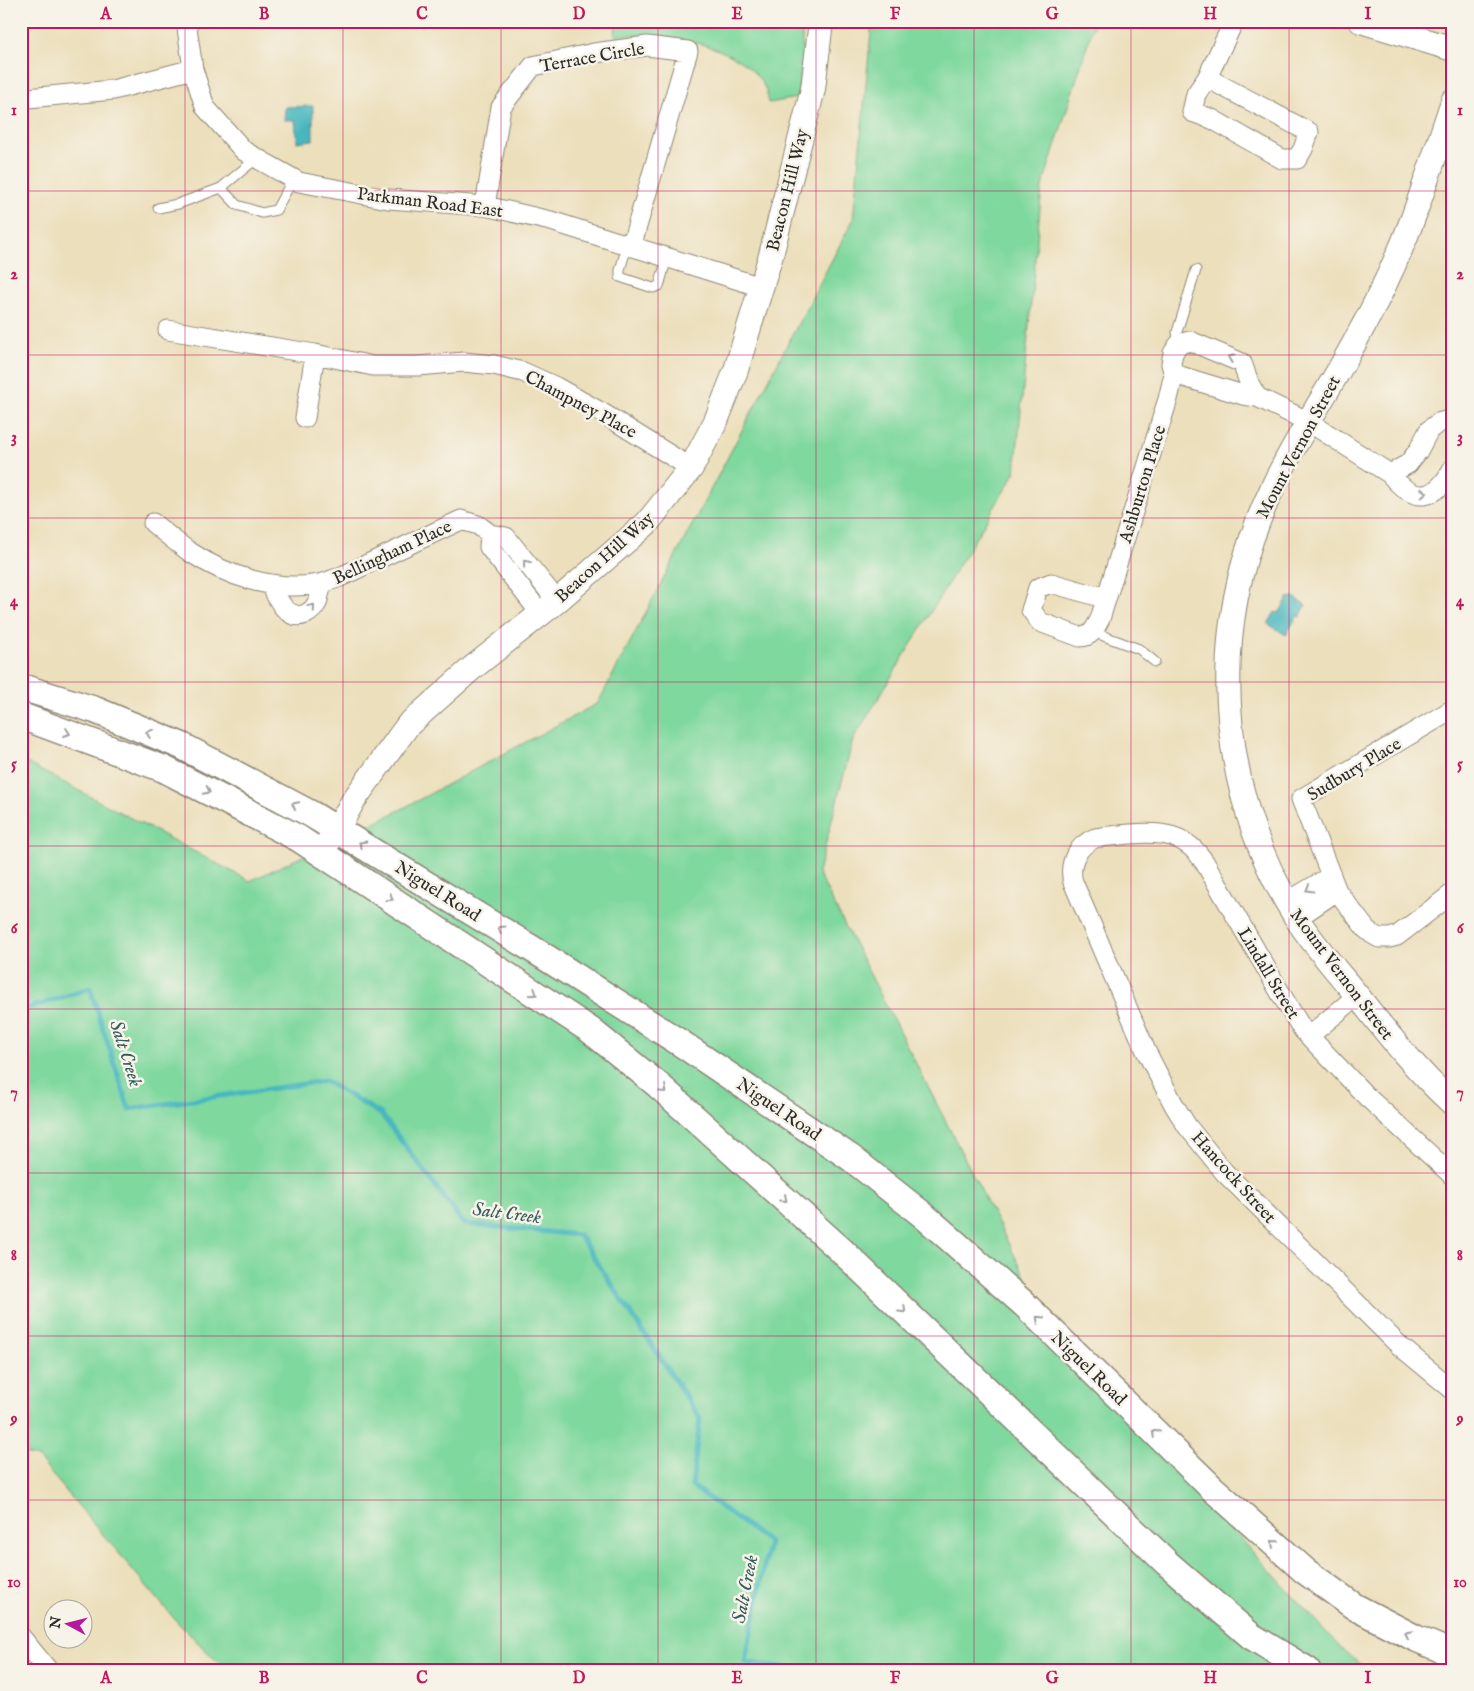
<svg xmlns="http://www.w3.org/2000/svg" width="1474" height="1691" font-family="'IM FELL English',serif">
<rect width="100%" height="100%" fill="#f7f3e8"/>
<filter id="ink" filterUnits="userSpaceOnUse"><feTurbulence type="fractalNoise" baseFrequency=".02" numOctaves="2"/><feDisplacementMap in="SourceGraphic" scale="10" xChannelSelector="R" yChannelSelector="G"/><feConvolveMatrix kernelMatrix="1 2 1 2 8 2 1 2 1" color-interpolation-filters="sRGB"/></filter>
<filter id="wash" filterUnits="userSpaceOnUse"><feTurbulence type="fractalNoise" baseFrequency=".0096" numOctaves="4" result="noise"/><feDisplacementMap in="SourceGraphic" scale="20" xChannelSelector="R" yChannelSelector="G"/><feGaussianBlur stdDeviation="1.12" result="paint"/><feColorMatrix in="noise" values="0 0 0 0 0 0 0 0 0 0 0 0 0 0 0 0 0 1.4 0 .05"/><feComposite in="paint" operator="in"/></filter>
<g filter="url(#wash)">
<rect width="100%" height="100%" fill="#ecdfbc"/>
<path fill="#7fd89e" stroke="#558264" d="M616,21H802V62L797,98L769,103C768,98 767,93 765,88C744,43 659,31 615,36Z
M872,21H1095L1042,187L1015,473L853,740L818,873L1056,1336L1346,1654L1370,1670H226L178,1623L38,1458L21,1453V760L250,881L398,811L598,703L853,220Z"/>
<path fill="#47b7bf" stroke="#397175" d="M313,106V140L297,142L295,120H284L285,107Z
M1294,597L1306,605L1300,617L1297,616L1286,635L1268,624L1275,612L1279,613L1288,598Z"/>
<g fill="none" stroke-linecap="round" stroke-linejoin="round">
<path stroke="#47b7bf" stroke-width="5" d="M21,1011L90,988L129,1109L325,1081L381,1114L464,1224L579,1235L700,1418L692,1486L769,1542L745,1662L804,1670"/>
</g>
</g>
<g filter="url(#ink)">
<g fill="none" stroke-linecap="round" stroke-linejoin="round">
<g stroke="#8c8574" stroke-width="11">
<path id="service" d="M221,188L237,205L262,213L276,210L293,179
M158,208L178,204L221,188L257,158
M627,246L620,270V277L653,288L659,286L667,258
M1179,344L1177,332L1196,270
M1093,632L1139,649L1155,662"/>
</g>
<g stroke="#8c8574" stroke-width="21">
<path id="minor" d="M186,21L193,69L205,107L244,151L299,182L388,199L485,206L551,221L761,287
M1207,78L1309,132L1303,149L1297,159H1282L1212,119L1192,112L1196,94L1207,78L1234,21
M28,98L113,90L193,69
M485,206L501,107L533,66L594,53L647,46L688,51L631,247
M168,330L315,354L373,366H418L464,362L494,365L523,372L556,387L604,414L691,468
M1174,374L1243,395L1257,397L1309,422L1390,474L1408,464L1418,451L1429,430L1438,423L1453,419
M305,418L315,354
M1390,474C1414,504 1435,502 1453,468
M153,523C165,533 177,543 190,552C226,576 275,592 318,584C326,583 333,579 340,577L461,520L478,525L490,534L506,537L557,601
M490,534L489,547L541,614
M271,585C277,598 287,622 306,614C310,612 315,607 317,603C319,597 320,590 322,584
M1108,593L1097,596L1051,583L1038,588L1031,610L1040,622L1080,637C1092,637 1095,628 1100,619L1168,399L1174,374L1171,364L1173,353L1179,344L1190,341L1242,363L1250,385L1257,397
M1450,711L1301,799L1337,891L1366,929L1372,934L1379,938H1389L1397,936L1453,893
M1287,902L1331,876
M1297,918L1337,891
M1309,1036L1357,996
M1453,1176L1366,1096L1303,1030L1288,1006L1205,863C1186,834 1163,831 1130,834C1119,835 1107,836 1095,838C1077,846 1068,863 1073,882L1146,1051L1174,1105L1187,1126L1225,1173L1401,1347L1453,1390
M21,1637L48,1670"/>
</g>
<g stroke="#8c8574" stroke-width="26">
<path id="tertiary" d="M1361,21L1453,49
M1453,101C1440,140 1427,179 1413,218C1398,258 1379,298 1358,336C1326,397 1284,454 1259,519C1207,649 1222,801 1297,919C1316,948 1338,972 1360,999C1389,1036 1418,1072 1453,1104
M321,852L337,830L353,801L408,725L471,669L557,601L647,523L691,468L716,421L736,370L771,255L813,89L821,21"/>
</g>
<g stroke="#8c8574" stroke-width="29">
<path id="secondary" d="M21,687L95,710L182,746L311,814L542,955L682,1044L851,1158L923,1215L1024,1304L1212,1488L1305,1571L1355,1607L1415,1638L1453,1654
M21,716L164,769L298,838L590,1030L658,1085L842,1251L1167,1563L1251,1636L1307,1670"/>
</g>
<use href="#service" stroke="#fff" stroke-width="9"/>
<use href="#minor" stroke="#fff" stroke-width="19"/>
<use href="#tertiary" stroke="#fff" stroke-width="24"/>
<use href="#secondary" stroke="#fff" stroke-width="26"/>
</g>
<defs><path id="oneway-chevron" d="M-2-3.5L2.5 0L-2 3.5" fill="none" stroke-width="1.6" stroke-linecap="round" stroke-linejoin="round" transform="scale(1.25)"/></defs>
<g stroke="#a0a0a0">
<use href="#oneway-chevron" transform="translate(1231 358) rotate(-157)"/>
<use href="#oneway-chevron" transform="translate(1424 493) rotate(-4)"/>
<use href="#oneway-chevron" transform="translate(526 563) rotate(-129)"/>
<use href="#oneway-chevron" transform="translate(312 607) rotate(-50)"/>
<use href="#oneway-chevron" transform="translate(67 733) rotate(20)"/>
<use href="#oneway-chevron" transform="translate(149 733) rotate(-158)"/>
<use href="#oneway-chevron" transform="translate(207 791) rotate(27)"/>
<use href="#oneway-chevron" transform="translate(295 805) rotate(-152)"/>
<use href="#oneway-chevron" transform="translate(362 844) rotate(-149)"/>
<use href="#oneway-chevron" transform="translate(1309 889) rotate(150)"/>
<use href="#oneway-chevron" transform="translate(390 898) rotate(34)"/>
<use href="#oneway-chevron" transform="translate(501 929) rotate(-148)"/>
<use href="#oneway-chevron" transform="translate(534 993) rotate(33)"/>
<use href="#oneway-chevron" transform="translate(664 1090) rotate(42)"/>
<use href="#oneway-chevron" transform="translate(784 1199) rotate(42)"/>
<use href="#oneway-chevron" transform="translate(903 1310) rotate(44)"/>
<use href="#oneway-chevron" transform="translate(1039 1319) rotate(-136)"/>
<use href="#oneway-chevron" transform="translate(1155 1433) rotate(-136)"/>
<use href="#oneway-chevron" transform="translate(1274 1543) rotate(-139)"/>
<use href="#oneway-chevron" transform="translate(1408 1634) rotate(-152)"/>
</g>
</g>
<path fill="none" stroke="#c2185b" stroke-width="1" stroke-opacity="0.55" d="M185,21V1670M343,21V1670M501,21V1670M658,21V1670M816,21V1670M974,21V1670M1131,21V1670M1289,21V1670M21,191H1453M21,355H1453M21,518H1453M21,682H1453M21,846H1453M21,1009H1453M21,1173H1453M21,1336H1453M21,1500H1453"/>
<g text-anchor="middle" stroke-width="5" stroke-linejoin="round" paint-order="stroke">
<g font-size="18" fill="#2b2b2b" stroke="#f7f3e8">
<text transform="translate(592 57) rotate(-10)" y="6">Terrace Circle</text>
<text transform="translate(787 190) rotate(-76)" y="6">Beacon Hill Way</text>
<text transform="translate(430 202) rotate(7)" y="6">Parkman Road East</text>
<text transform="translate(581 404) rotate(28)" y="6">Champney Place</text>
<text transform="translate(1298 447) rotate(-62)" y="6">Mount Vernon Street</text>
<text transform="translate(1142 484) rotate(-73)" y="6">Ashburton Place</text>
<text transform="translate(392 552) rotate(-25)" y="6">Bellingham Place</text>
<text transform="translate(604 557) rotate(-42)" y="6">Beacon Hill Way</text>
<text transform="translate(1354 769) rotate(-31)" y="6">Sudbury Place</text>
<text transform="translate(438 891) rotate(32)" y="6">Niguel Road</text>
<text transform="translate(1269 973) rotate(59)" y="6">Lindall Street</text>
<text transform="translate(1342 974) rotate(53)" y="6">Mount Vernon Street</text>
<text transform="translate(779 1109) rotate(34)" y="6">Niguel Road</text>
<text transform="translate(1234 1177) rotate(48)" y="6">Hancock Street</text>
<text transform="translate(1089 1368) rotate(44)" y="6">Niguel Road</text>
</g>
<g font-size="19" font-style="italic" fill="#355c5f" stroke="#f7f3e8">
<text transform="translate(127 1053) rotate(72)" y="7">Salt Creek</text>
<text transform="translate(507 1212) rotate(7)" y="7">Salt Creek</text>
<text transform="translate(744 1589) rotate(-79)" y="7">Salt Creek</text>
</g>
</g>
<rect width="1474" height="1691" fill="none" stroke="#f7f3e8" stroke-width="55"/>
<g transform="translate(68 1624) rotate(277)"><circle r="24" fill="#f7f3e8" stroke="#a5a39c"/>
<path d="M0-4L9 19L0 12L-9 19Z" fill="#b5179e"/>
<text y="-8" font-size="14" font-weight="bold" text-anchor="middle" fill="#2b2b2b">N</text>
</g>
<rect x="28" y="28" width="1418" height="1636" fill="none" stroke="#c2185b" stroke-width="2"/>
<g font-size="16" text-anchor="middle" font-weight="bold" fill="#c2185b">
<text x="106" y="19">A</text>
<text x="264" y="19">B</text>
<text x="422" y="19">C</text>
<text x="579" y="19">D</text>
<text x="737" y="19">E</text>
<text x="895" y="19">F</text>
<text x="1052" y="19">G</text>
<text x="1210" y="19">H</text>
<text x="1368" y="19">I</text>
<text x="14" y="115">1</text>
<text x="1460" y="115">1</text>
<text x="14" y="279">2</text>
<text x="1460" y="279">2</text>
<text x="14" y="442">3</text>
<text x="1460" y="442">3</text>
<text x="14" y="606">4</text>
<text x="1460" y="606">4</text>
<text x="14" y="769">5</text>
<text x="1460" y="769">5</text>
<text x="14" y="933">6</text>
<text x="1460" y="933">6</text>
<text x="14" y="1097">7</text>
<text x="1460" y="1097">7</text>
<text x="14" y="1260">8</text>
<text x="1460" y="1260">8</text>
<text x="14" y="1424">9</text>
<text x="1460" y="1424">9</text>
<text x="14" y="1587">10</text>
<text x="1460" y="1587">10</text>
<text x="106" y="1683">A</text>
<text x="264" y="1683">B</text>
<text x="422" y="1683">C</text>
<text x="579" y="1683">D</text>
<text x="737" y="1683">E</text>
<text x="895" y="1683">F</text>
<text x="1052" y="1683">G</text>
<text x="1210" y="1683">H</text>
<text x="1368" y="1683">I</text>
</g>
</svg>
